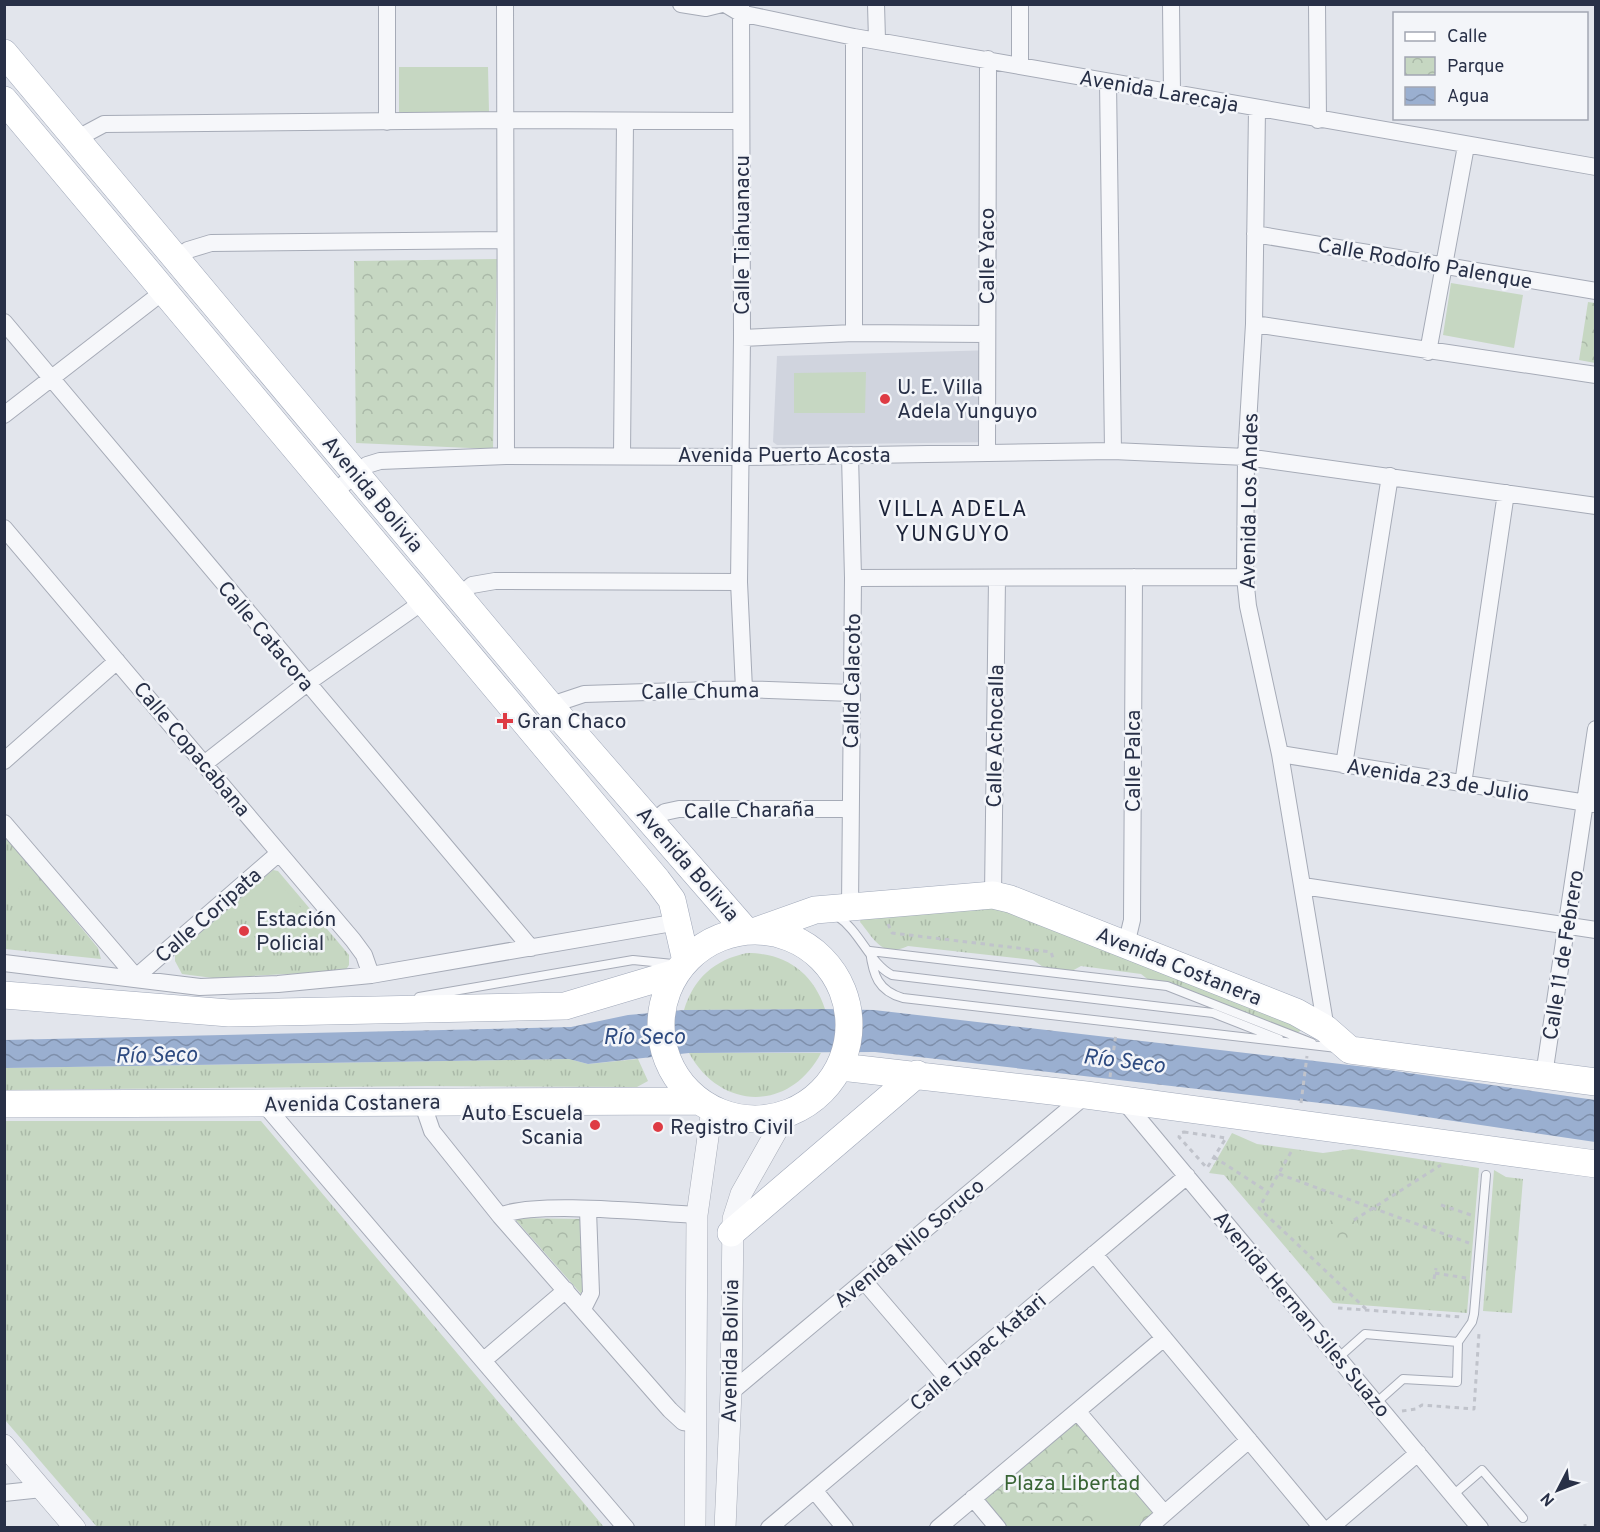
<svg xmlns="http://www.w3.org/2000/svg" width="1600" height="1532" font-family="Overpass,sans-serif">
<defs>
<pattern id="grass-tufts" width="24" height="20" patternUnits="userSpaceOnUse" patternTransform="scale(1.5)"><rect width="24" height="20" fill="#c6d7c2"/><path d="M3 7l-1-3M5 7V3M7 7l1-3M15 17l-1-3M17 17v-4M19 17l1-3" fill="none" stroke="#aab9a8"/></pattern>
<pattern id="park-crowns" width="20" height="18" patternUnits="userSpaceOnUse" patternTransform="scale(1.5)"><rect width="20" height="18" fill="#c6d7c2"/><path d="M2 6a3 3 0 1 1 6 0M12 15a3 3 0 1 1 6 0" fill="none" stroke="#aab9a8"/></pattern>
<pattern id="water-waves" width="16" height="10" patternUnits="userSpaceOnUse" patternTransform="scale(1.5)"><rect width="16" height="10" fill="#9aafd0"/><path d="M0 5q4-4 8 0t8 0" fill="none" stroke="#7e8fab"/></pattern>
</defs>
<rect width="100%" height="100%" fill="#e2e5ec"/>
<path fill="#d0d4de" d="M996,350V442L777,445L773,442L777,356Z"/>
<path fill="url(#grass-tufts)" d="M4,834L98,948L101,959L5,949Z
M273,870L278,871L349,955V965L345,971L213,978L182,974L175,961V954Z
M997,907L1300,1026V1031L1297,1033L1150,981L1141,974L1081,966L1070,972L1046,969L1033,960L908,946C882,958 875,940 860,922L861,918Z
M747,953C785,953 813,972 825,1009L684,1010C694,978 714,960 747,953Z
M689,1053H821C790,1112 721,1111 689,1053Z
M569,1059L588,1064L638,1059L648,1081L637,1087L427,1086L5,1090L4,1068Z
M4,1121H261L604,1527H97L5,1420Z
M1232,1133L1257,1144L1323,1153L1352,1149L1479,1168L1467,1313L1333,1303L1224,1175L1209,1173Z
M1494,1170L1506,1177L1523,1179L1512,1313L1483,1311Z"/>
<path fill="url(#park-crowns)" d="M497,259L493,449L356,443L354,261Z
M1588,302L1595,303V363L1579,360Z
M1326 1232a17 17 0 1 1 34 0a17 17 0 1 1-34 0Z
M514,1218L584,1219L583,1296Z
M1077,1421L1157,1514L1141,1527H1006L983,1501Z"/>
<path fill="#c6d7c2" d="M399,67H488L489,112H399Z
M1451,283L1523,295L1514,348L1443,335Z
M866,372L865,413H794V373Z
M5,858L25,882L5,900H4Z
M272,875L315,924L284,950L242,901Z
M1102,1460L1148,1513L1131,1527H1101L1067,1489Z"/>
<path fill="url(#water-waves)" d="M825,1009L874,1010L1375,1068L1595,1100V1142L1373,1109L875,1052L689,1053L588,1064L569,1059L5,1068V1040L571,1027L628,1015L684,1010Z"/>
<g fill="none" stroke-linecap="round" stroke-linejoin="round">
<g stroke="#a6abb7" stroke-width="10">
<path id="service" d="M837,916C860,931 870,964 892,975L1213,1013L1279,1039
M870,951C873,975 878,991 903,998L1337,1048
M870,951L1167,986L1312,1043
M419,997L633,960L673,964
M1458,1342L1472,1322L1474,1314L1486,1175
M1338,1358L1365,1334L1458,1342L1457,1382L1403,1379L1376,1403
M1453,1495L1482,1470L1523,1518"/>
</g>
<g stroke="#a6abb7" stroke-width="18">
<path id="minor" d="M505,4L506,456
M681,4L706,8L722,4
M725,4L740,13L854,37L1596,167
M741,4L742,338L739,582L744,689
M876,4L877,40
M1171,4L1172,92
M1317,4L1318,120
M854,37V333
M1020,66V4
M1108,82L1113,451
M1257,109L1254,324L1246,457L1245,577L1248,606L1280,754L1326,1029
M387,122V4
M76,139L104,124L507,120L741,121
M1255,234L1596,291
M176,259L188,250L211,243L505,240
M4,322L531,948
M1254,324L1596,375
M742,338L854,333L986,334
M1428,352L1466,146
M4,415L164,291
M987,453L988,59
M850,455L853,578L850,907
M622,456L625,121
M333,493L367,465L380,461L506,456L741,457L1113,451L1246,457L1596,506
M4,528L353,940L364,955L371,975
M853,578L1245,577
M459,596L472,585L495,581L739,582
M552,708L560,702L584,694L744,689L852,693
M1280,754L1593,804
M4,761L117,661
M204,764L306,684L424,601
M1344,765L1390,476
M1463,784L1506,493
M652,822L665,812L679,809H850
M4,823L136,977
M1303,886L1596,930
M993,895L997,578
M1126,945L1132,920L1134,577
M4,963L200,987L278,984L371,975L678,922
M136,977L279,853
M1544,1075L1596,729
M1123,1100L1480,1528
M422,1102L432,1131L500,1216L670,1410L683,1422L697,1424
M264,1104L626,1528
M500,1216C533,1200 655,1213 697,1215
M1094,1254L1322,1528
M864,1281L947,1378
M583,1309L591,1293L588,1210
M484,1360L566,1290
M731,1392L1086,1095
M1077,1411L1164,1513
M814,1490L845,1528
M4,1493L42,1489
M973,1498L998,1528
M769,1528L1187,1176
M938,1528L1164,1338
M1148,1528L1249,1440
M1330,1528L1418,1453"/>
</g>
<g stroke="#a6abb7" stroke-width="22">
<path id="tertiary" d="M4,1445L75,1528
M695,1528L697,1215L712,1109
M725,1528L731,1392L733,1219L741,1194L785,1116"/>
</g>
<g stroke="#a0a8b9" stroke-width="28">
<path id="primary" d="M4,53L552,708L746,931
M4,100L657,880L672,900L686,961
M661 1025a94 94 0 1 1 188 0a94 94 0 1 1-188 0Z
M756,931L815,910L993,895L1010,899L1296,1012L1326,1029L1350,1050L1596,1082
M4,995L229,1013L565,1006L676,973
M841,1067L1086,1095L1596,1164
M4,1104L699,1101
M731,1233L917,1074"/>
</g>
<path stroke="#c0c3cb" stroke-width="3" stroke-dasharray="4.5 4.5" stroke-linecap="butt" d="M888,924L892,933L1051,952L1054,961
M1110,1077L1116,1033
M1301,1103L1307,1056
M1184,1132L1226,1138L1207,1168L1179,1137L1180,1133Z
M1291,1152L1259,1208L1366,1309
M1214,1157L1268,1192
M1279,1174L1469,1243
M1441,1205L1471,1215
M1354,1220L1441,1165
M1435,1273L1466,1278
M1434,1279L1436,1268
M1338,1308L1462,1317
M1402,1411L1416,1409L1422,1405L1474,1409L1479,1333
M1585,1528V1524"/>
<use href="#service" stroke="#f6f7fa" stroke-width="8"/>
<use href="#minor" stroke="#f6f7fa" stroke-width="16"/>
<use href="#tertiary" stroke="#f6f7fa" stroke-width="21"/>
<use href="#primary" stroke="#fff" stroke-width="27"/>
</g>
<g fill="#de3b44" stroke="#f3f5f9" stroke-width="2">
<circle cx="885" cy="399" r="6"/>
<path d="M502 712h6v6h6v6h-6v6h-6v-6h-6v-6h6z"/>
<circle cx="244" cy="931" r="6"/>
<circle cx="595" cy="1125" r="6"/>
<circle cx="658" cy="1127" r="6"/>
</g>
<g text-anchor="middle" stroke-width="5" stroke-linejoin="round" paint-order="stroke">
<g font-size="21" fill="#283047" stroke="#f3f5f9">
<text transform="translate(1159 91) rotate(10)" y="7">Avenida Larecaja</text>
<text transform="translate(742 235) rotate(-90)" y="7">Calle Tiahuanacu</text>
<text transform="translate(987 256) rotate(-90)" y="7">Calle Yaco</text>
<text transform="translate(1425 263) rotate(10)" y="7">Calle Rodolfo Palenque</text>
<text x="784" y="462">Avenida Puerto Acosta</text>
<text transform="translate(373 494) rotate(50)" y="7">Avenida Bolivia</text>
<text transform="translate(1249 501) rotate(-89)" y="7">Avenida Los Andes</text>
<text transform="translate(266 636) rotate(50)" y="7">Calle Catacora</text>
<text transform="translate(852 681) rotate(-89)" y="7">Calld Calacoto</text>
<text transform="translate(700 691) rotate(-1)" y="7">Calle Chuma</text>
<text transform="translate(995 736) rotate(-89)" y="7">Calle Achocalla</text>
<text transform="translate(192 749) rotate(50)" y="7">Calle Copacabana</text>
<text transform="translate(1133 761) rotate(-90)" y="7">Calle Palca</text>
<text transform="translate(1438 780) rotate(9)" y="7">Avenida 23 de Julio</text>
<text transform="translate(749 810) rotate(-1)" y="7">Calle Charaña</text>
<text transform="translate(688 864) rotate(49)" y="7">Avenida Bolivia</text>
<text transform="translate(208 915) rotate(-41)" y="7">Calle Coripata</text>
<text transform="translate(1563 955) rotate(-81)" y="7">Calle 11 de Febrero</text>
<text transform="translate(1179 966) rotate(22)" y="7">Avenida Costanera</text>
<text transform="translate(352 1103) rotate(-1)" y="7">Avenida Costanera</text>
<text transform="translate(909 1243) rotate(-40)" y="7">Avenida Nilo Soruco</text>
<text transform="translate(1302 1314) rotate(50)" y="7">Avenida Hernan Siles Suazo</text>
<text transform="translate(730 1351) rotate(-89)" y="7">Avenida Bolivia</text>
<text transform="translate(978 1352) rotate(-40)" y="7">Calle Tupac Katari</text>
</g>
<g font-size="21" fill="#283047" stroke="#f3f5f9" text-anchor="start">
<text x="897" y="394">U. E. Villa<tspan x="897" dy="24">Adela Yunguyo</tspan></text>
<text x="517" y="728">Gran Chaco</text>
<text x="256" y="926">Estación<tspan x="256" dy="24">Policial</tspan></text>
<text x="583" y="1120" text-anchor="end">Auto Escuela<tspan x="583" dy="24">Scania</tspan></text>
<text x="670" y="1134">Registro Civil</text>
</g>
<g font-size="21" fill="#386434" stroke="#f3f5f9">
<text x="1072" y="1490">Plaza Libertad</text>
</g>
<g font-size="22" letter-spacing="1.5" fill="#1a2137" stroke="#f3f5f9">
<text x="953" y="516">VILLA ADELA<tspan x="953" dy="25">YUNGUYO</tspan></text>
</g>
<g font-size="22" font-style="italic" fill="#2d4a80" stroke="#f3f5f9">
<text x="644" y="1044">Río Seco</text>
<text transform="translate(156 1054) rotate(-1)" y="8">Río Seco</text>
<text transform="translate(1124 1060) rotate(7)" y="8">Río Seco</text>
</g>
</g>
<rect width="1600" height="1532" fill="none" stroke="#283047" stroke-width="12"/>
<rect x="1393" y="12" width="195" height="108" fill="#f3f5f9" stroke="#a2a6b2" stroke-width="1.5"/>
<rect x="1405" y="32" width="30" height="9" fill="#ffffff" stroke="#a2a6b2" stroke-width="1.5"/>
<text x="1447" y="42" font-size="18" fill="#283047">Calle</text>
<rect x="1405" y="57" width="30" height="18" fill="url(#park-crowns)" stroke="#a2a6b2" stroke-width="1.5"/>
<text x="1447" y="72" font-size="18" fill="#283047">Parque</text>
<rect x="1405" y="87" width="30" height="18" fill="url(#water-waves)" stroke="#a2a6b2" stroke-width="1.5"/>
<text x="1447" y="102" font-size="18" fill="#283047">Agua</text>
<g transform="translate(1558 1490) rotate(228)" stroke="#f3f5f9" stroke-width="4.5" paint-order="stroke">
<path d="M0-4.5L10 22L0 15L-10 22Z" fill="#283047"/>
<text y="-9" font-size="16" font-weight="bold" text-anchor="middle" fill="#283047">N</text>
</g>
</svg>
